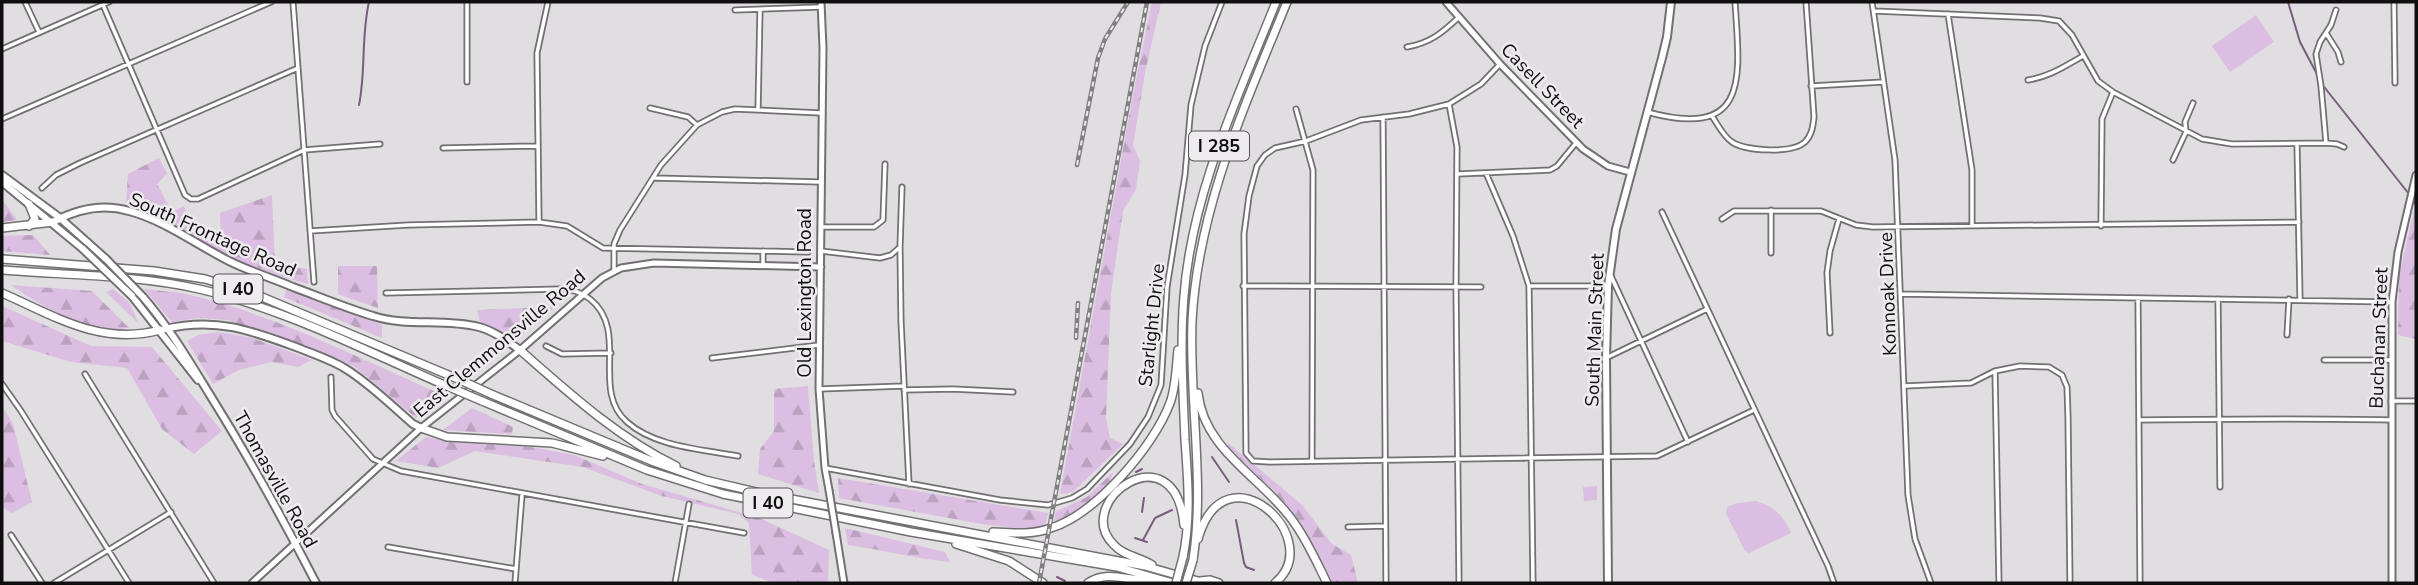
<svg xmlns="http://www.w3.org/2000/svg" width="2418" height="585" font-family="'Nunito Sans',sans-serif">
<defs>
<pattern id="forest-firs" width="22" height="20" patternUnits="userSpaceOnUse" patternTransform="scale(1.75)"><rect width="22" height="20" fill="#dbbee1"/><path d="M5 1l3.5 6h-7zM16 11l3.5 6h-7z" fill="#bba2c0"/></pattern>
</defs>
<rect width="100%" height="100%" fill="#e0dee0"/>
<path fill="url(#forest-firs)" d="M1152,2H1161L1145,73L1133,145L1140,161L1136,189L1123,211L1111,293L1106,418L1110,438L1123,444L1073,492L1060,494L1132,100Z
M159,158L167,173L157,184L172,212L184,206C191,231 194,235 221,237L220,213L272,195L275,265L307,269L308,284C266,273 226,257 188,236C167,224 149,211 126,202L128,174Z
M2,200L4,202L17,220L2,222Z
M2416,202V339L2398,335L2399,276Z
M33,235L50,255L2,251V236Z
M338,266H377L378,308L338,294Z
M11,285L92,291L129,328C87,334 44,308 11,285Z
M287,288L382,325V338L284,297Z
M113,289L129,302L139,324L106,292Z
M144,289C158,291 172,291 186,294C272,313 365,361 445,396L416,418L355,367L299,343L227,320L198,318L172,322Z
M2,306L91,346L152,347L222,431L194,454L162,429L127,368L71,362L2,341Z
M555,307L517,340L480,322L477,310Z
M217,332L249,337L312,360L298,367L271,362L239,370L213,384L187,341L198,335Z
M808,386L814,461L819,493L758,474L760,449L774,431V389Z
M2,406L13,424L32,502L12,513L2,507Z
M472,408L513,427L512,434L443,430Z
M426,437L449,442L531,447L574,455L642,484L759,518L829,550L828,581L825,583H774L752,575L749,523L738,514L662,496L583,467L475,451L438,468L396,461Z
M1228,443L1302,505L1332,544L1351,555L1358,583H1333L1301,523L1272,489L1227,447Z
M1113,472C1111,493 1072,516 1054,525L1055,512L1087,497Z
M838,478L1048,513L1045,526L1025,529L982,524L839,498Z
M845,528L945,552L950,562C916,559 883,550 848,545Z"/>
<path fill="#dbbee1" d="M2256,15L2274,42L2230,72L2212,46Z
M1597,486V500L1584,501L1583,487Z
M1756,501C1774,506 1784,516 1791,533L1749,553L1745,551L1726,514L1727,507L1737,503Z"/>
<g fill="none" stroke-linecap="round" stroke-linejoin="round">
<path stroke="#7a5c81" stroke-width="2" d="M2288,2L2300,42L2319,78
M2321,83L2409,194
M359,105C366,71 361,36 369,2
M2412,198L2416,205
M1212,457L1229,482
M1136,472L1142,469
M1142,512L1144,498
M1236,520L1244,563L1246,567L1254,570
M1135,538L1147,542
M1143,540L1155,518L1172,510
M1057,577L1065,581"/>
<g stroke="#727072" stroke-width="7">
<path id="street" d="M25,2L39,32
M293,2L314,282
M1872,2L1895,160L1908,495L1915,539L1931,583
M2394,2L2395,83
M103,5L185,195L191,199H198L304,150L380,144
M735,10L821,7
M1874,11L2040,18L2059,21L2072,35L2098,81L2113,92L2202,139L2232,144L2326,143L2337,144L2344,147
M1948,14L1972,170V226
M2326,33L2338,52L2341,62
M1407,47C1430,43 1442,33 1458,18
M2,49L109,2
M1500,64L1481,84L1449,104L1409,114L1361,120L1306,141L1275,148L1265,155L1257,166L1249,196L1244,234L1246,453L1253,461L1270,462L1657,456L1754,410
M2028,80C2049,77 2065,66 2083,56
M467,82V2
M1811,86L1883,82
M1449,104L1457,147L1456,287L1459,583
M650,108L688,117L697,125
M1296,109L1313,170L1312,460
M758,110L760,10
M1647,112C1750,140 1740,78 1735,2
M1712,116C1718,125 1723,136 1732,142C1745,151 1792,154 1805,142C1812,135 1813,126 1814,117L1806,2
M1383,117L1386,583
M2,119L271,2
M2326,143L2321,86L2316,54L2320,42L2331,25L2336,10
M2297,144L2300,299
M443,148L537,146
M2173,160L2186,132L2185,122L2193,103
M1486,173L1513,236L1529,286L1533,583
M1458,174L1550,170L1557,166L1576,143
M654,178L820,182
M42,188L56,175L80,163L298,68
M1771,210V253
M1662,212L1828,566L1834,583
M1722,219L1734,211H1821L1856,225L1873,227L2299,222
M539,222L537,53L548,2
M2101,226L2102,119L2113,92
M821,227H874L883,220L885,164
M310,231L408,225L539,222L567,226L603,248L808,252
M900,247L901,321L909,484
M763,251V266
M821,251L880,258L891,255L900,247L902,187
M614,270V244L620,230L661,165L697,125L722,112L735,109L821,113
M1611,276L1688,442
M1243,286L1481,287
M1530,286H1608
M386,293L561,289C572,289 581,292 590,299C630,331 590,390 627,422C655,447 701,449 738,456
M1901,294L2392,302
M2138,299L2140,583
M2218,299L2220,487
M1830,333L1827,273L1830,251L1839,219
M2287,335L2289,299
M546,346L562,354L611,353
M1608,357L1707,309
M712,358L819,345
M2324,360H2391
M1995,372L1999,583
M85,374L214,583
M331,377L332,410L335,416L373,459L401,471L744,533
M2,384L21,411L129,583
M1905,386L1971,383L1995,371L2020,366L2049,367L2062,375L2067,387L2068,417L2070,583
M819,389L904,386
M904,390L953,389L1013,392
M2391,401H2416
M2140,420C2224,419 2307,418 2391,420
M825,468L1000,500L1048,505L1072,498L1087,489L1130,444L1148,417L1161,385L1167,287L1185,175L1191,105L1205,46L1222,2
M1348,527L1385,526
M11,535L42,583
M388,547L516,569
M54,583L171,512
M515,583L522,495
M675,583L689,504"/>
</g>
<g stroke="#727072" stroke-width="9">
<path id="secondary" d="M821,2L823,48L819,389L825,468L829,490
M1446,2L1500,64L1583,149L1608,166L1630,172
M836,533L844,583
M252,583L421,428L520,350L602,278L621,268L654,263L821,267
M2392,583V302L2398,252L2416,175"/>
</g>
<g stroke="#727072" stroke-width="10">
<path id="primary" d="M2,175L60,218L106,259
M2,182L83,249
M53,222C77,209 102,203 129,211C164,220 197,245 229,261C249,271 272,278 293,287C320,297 346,308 373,316C407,327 444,318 479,327C494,331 507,341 520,350
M132,296L198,380
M143,297C169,327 189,361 210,395C248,456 283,519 316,583
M165,329C215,317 250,330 296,347C313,354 330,359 346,369C370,384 391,405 413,424L421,428
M1608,583L1606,358L1608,286L1616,229L1662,58L1667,37L1671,2"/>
</g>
<g stroke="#727072" stroke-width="10">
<path id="highway" d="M29,226L35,219L29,204
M2,228L53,222
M2,259L154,271L205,279L255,294L458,379
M2,270C65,275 138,275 199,289C283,308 370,353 449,387
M2,293C55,316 100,346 160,330
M520,350C569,393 617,437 676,466
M1198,393C1204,451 1263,478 1293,521C1307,540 1317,563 1327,583
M491,394L654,462L705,480L765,494L1145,566L1205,583
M482,401L647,470L723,494L911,532L1117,567L1173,583
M421,428L447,437L552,443L603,456
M993,532C1012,533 1033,535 1051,528C1096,514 1154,446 1170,403C1176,387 1176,367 1178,350
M1198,539C1225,443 1328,539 1275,583
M956,544L1009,561L1043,583
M1183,557C1191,518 1188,480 1185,440C1183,392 1180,344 1184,296C1192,192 1238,97 1276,2
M1193,560C1205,481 1189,401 1192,321C1198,208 1245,105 1287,2
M1152,565C1140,557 1124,556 1114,545C1070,502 1175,428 1184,525
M1200,581L1210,580L1219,583
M1088,583C1110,568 1131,584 1155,580"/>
</g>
<use href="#street" stroke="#fff" stroke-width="3.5"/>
<use href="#secondary" stroke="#fff" stroke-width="5"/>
<use href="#primary" stroke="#fff" stroke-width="6"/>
<use href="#highway" stroke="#fff" stroke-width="7"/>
<g stroke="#807f80" stroke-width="4.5">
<path id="rail" d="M1077,165L1098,58L1105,39L1128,2
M1076,338L1078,303
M1039,583L1147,2"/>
</g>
<use href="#rail" stroke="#edebee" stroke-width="2" stroke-dasharray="5" stroke-linecap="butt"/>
<g stroke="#727072" stroke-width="9" stroke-linecap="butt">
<path id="secondary-bridge" d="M829,490L836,533"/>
</g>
<g stroke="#727072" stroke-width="10" stroke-linecap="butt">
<path id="primary-bridge" d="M83,249L132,296
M106,259L143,297"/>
</g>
<g stroke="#727072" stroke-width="10" stroke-linecap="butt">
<path id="highway-bridge" d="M458,379L491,394
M449,387L482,401
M1176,583L1183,557
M1186,583L1193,560"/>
</g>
<use href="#secondary-bridge" stroke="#fff" stroke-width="5"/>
<use href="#primary-bridge" stroke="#fff" stroke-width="6"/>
<use href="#highway-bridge" stroke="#fff" stroke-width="7"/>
</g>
<g text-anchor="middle" stroke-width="5" stroke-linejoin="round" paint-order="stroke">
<g fill="#edebee" stroke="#525153" stroke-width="2">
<rect x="1189" y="131.5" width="60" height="29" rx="5"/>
<rect x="213.5" y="274.5" width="49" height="29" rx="5"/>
<rect x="743.5" y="488.5" width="49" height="29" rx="5"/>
</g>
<g font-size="18" font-weight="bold" fill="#100f10">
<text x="1219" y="152">I 285</text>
<text x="238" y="295">I 40</text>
<text x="768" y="509">I 40</text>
</g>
<g font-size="19" fill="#100f10" stroke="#edebee">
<text transform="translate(1543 85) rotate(46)" y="7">Casell Street</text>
<text transform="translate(213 234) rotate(24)" y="7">South Frontage Road</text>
<text transform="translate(804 293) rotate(-90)" y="7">Old Lexington Road</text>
<text transform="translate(1887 294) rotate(-92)" y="7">Konnoak Drive</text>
<text transform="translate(1151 325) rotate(-84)" y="7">Starlight Drive</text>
<text transform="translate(1594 330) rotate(-88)" y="7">South Main Street</text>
<text transform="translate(2378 338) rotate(-88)" y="7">Buchanan Street</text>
<text transform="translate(499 343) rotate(-40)" y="7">East Clemmonsville Road</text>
<text transform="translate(276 479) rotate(61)" y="7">Thomasville Road</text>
</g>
</g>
<rect width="2418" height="585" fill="none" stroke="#100f10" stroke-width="7"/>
</svg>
